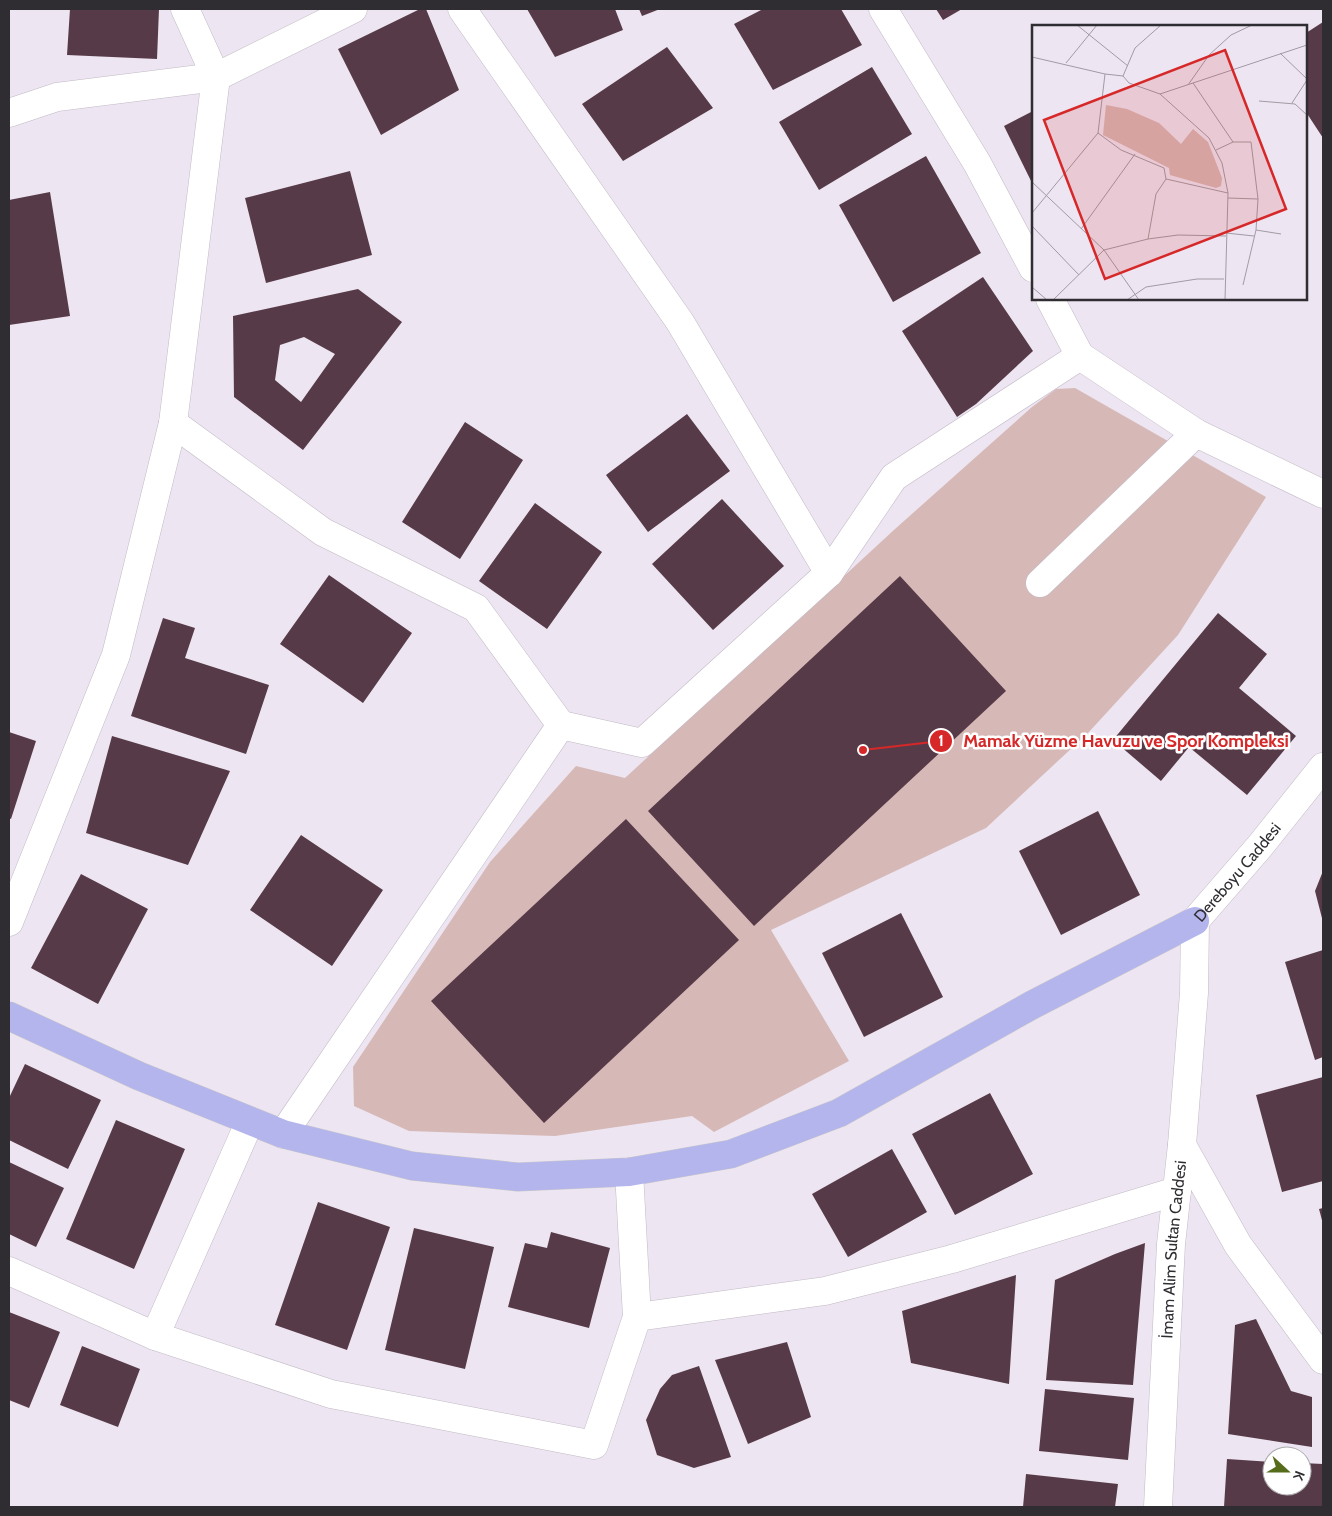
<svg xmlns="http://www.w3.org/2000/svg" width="1332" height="1516" font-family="Cabin,sans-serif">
<rect width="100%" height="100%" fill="#ede5f1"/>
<path fill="#d6b9b7" d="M1075,388L1266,497L1178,635L1088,733L986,828L771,930L849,1061L714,1132L692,1116L555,1136L409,1131L354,1106L353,1067L490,862L576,766L625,778L895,529L1032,407L1056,389Z"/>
<path fill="#573a48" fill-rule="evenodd" d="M70,9H159L157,59L67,55Z
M420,9H426L459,90L381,135L338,49Z
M527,9H615L623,30L555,57Z
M639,9H660L642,16Z
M763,9H841L862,45L773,90L734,24Z
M936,9H962L943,20Z
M1323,22V138L1306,112V57L1307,56L1306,54V33Z
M667,47L713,108L623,161L582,104Z
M872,67L912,134L819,190L779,122Z
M1033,111V185L1004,126Z
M926,156L981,253L893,302L839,205Z
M350,171L372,255L266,283L245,198Z
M50,192L70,316L9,325V200Z
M983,277L1033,351L976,404L957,417L902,331Z
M358,289L402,322L303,450L234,397L233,316ZM304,337L335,354L301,402L275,380L280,345Z
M687,414L730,471L648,532L606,475Z
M465,422L523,460L460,559L402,522Z
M722,499L784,566L713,630L652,564Z
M535,503L602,552L547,629L479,581Z
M329,575L412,633L363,703L280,644Z
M900,576L1006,691L754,926L648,811Z
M1218,613L1267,654L1239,688L1296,736L1247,795L1189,747L1161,781L1113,740Z
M163,618L195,628L185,658L269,685L246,754L131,716Z
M9,732L36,741L11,819L9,818Z
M112,736L230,771L188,865L86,833Z
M1098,811L1140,895L1061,935L1019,851Z
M626,819L739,940L544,1123L431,1001Z
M301,835L383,890L332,966L250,910Z
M1323,871V922L1315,891Z
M81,874L148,909L98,1004L31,968Z
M901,913L943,997L864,1037L822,953Z
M1323,950V1057L1315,1060L1285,962Z
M25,1064L101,1100L68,1169L9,1140V1098Z
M1323,1077V1181L1282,1192L1256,1095Z
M990,1093L1033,1174L955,1215L912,1134Z
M116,1120L185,1149L134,1269L66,1239Z
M892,1149L927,1212L848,1257L812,1194Z
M9,1162L64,1188L36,1247L9,1234Z
M318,1202L390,1227L347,1350L275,1325Z
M1323,1208V1224L1319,1209Z
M414,1228L494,1247L465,1369L385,1350Z
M551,1232L610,1248L589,1328L508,1307L525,1243L547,1248Z
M1145,1243L1133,1385L1046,1380L1055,1280L1115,1254Z
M1016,1275L1009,1384L911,1363L902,1311Z
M9,1312L60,1332L29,1408L9,1400Z
M1256,1319L1291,1391L1312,1397V1447L1228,1434L1235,1325Z
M787,1342L811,1417L748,1444L715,1360Z
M82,1346L140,1369L118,1427L60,1405Z
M699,1366L731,1457L694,1468L657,1455L646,1420L660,1389L672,1375Z
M1045,1389L1134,1398L1128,1460L1039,1451Z
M1227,1459L1272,1462V1486H1302V1463L1323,1464V1507H1224Z
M1026,1474L1118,1484L1115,1507H1023Z"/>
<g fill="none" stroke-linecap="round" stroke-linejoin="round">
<g stroke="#c2bac6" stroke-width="29">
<g id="minor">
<path d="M185,9L216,77L173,423L323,532L476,608L561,725"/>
<path d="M462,9L680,322L829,573"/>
<path d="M883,9L977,163L1033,268"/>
<path d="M9,113L57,97L216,77L353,9"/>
<path d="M1050,299L1080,356L1196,433L1323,494"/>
<path d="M1040,583L1196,433"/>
<path d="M9,922L116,655L173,423"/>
<path d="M283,1134L561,725L642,743L829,573L894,477L1080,356"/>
<path d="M1182,1145L1238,1245L1323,1360"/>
<path d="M9,1271L155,1336L331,1394L594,1445L637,1317L629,1172"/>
<path d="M637,1317L825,1291L952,1259L1177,1191"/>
<path d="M155,1336L250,1121"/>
<path id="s1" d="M1158,1507L1171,1244L1182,1145L1194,993L1195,921L1260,846L1323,767"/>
</g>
</g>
<g stroke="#c9c8ca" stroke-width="29">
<path id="major" d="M9,1016L139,1076L283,1134L412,1166L518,1177L629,1172L731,1154L839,1113L1032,1005L1195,921"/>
</g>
<use href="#minor" stroke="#fff" stroke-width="28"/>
<use href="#major" stroke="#b4b5ec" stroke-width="28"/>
</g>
<g text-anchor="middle" stroke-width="5" stroke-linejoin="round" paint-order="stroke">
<g font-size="16" fill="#302d32" stroke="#fff">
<text dy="6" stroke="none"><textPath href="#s1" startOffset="652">Dereboyu Caddesi</textPath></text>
<text dy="6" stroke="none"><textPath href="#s1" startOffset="258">İmam Alim Sultan Caddesi</textPath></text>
</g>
</g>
<g transform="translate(1032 25)">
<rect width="275" height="275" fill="#ede5f1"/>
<path d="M74,80L95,84L127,98L149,119L161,104L176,117L190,153L189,161L184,163L138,150L137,143L71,110Z" fill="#d6b9b7"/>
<path fill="none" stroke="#a19ba5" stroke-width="1" d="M45,0L96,41M129,0L103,23L91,51L97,58L128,69L275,20M248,28L275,54M0,32L73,49L91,51M34,38L65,0M161,58L201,117M156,60L177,30L199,10L220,0M128,69L177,113L190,138L196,168L193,275M227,76L263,79L275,90M260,78L275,55M66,108L89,125L132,143L134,154L196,168M184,125L201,117H219L226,174L224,205L211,260M0,157L72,225L107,275M196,173L226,174M0,188L66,108L73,49M0,201L47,250M49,204L103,129M224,205L249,209M194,208L222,211M116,214L146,210L194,211M0,262L15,275M21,275L72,225L116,214L124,169L134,154M95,275L114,262L165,254H192"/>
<path fill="#d62828" fill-opacity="0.15" stroke="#d62828" stroke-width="2.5" d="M193,25L254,184L73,254L12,95Z"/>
<rect width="275" height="275" fill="none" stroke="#302d32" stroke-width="2.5"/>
</g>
<path fill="none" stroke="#d62828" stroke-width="2" d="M863 750L941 741"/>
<g fill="#d62828" stroke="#fff" stroke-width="2">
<circle cx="863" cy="750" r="5"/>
<circle cx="941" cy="741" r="12"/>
</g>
<g font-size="15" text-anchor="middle" font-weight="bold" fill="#fff">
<text x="941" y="746">1</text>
</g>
<g font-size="18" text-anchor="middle" font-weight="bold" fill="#d62828" stroke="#fff" stroke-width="5" stroke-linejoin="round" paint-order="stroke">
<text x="1126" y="747">Mamak Yüzme Havuzu ve Spor Kompleksi</text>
</g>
<rect width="1332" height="1516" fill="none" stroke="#302d32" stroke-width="20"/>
<g transform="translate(1287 1471) rotate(111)"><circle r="24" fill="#ffffff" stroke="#acabad"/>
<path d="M0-4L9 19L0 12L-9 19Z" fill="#576c1b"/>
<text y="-8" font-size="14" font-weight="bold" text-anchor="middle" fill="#302d32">K</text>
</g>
</svg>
